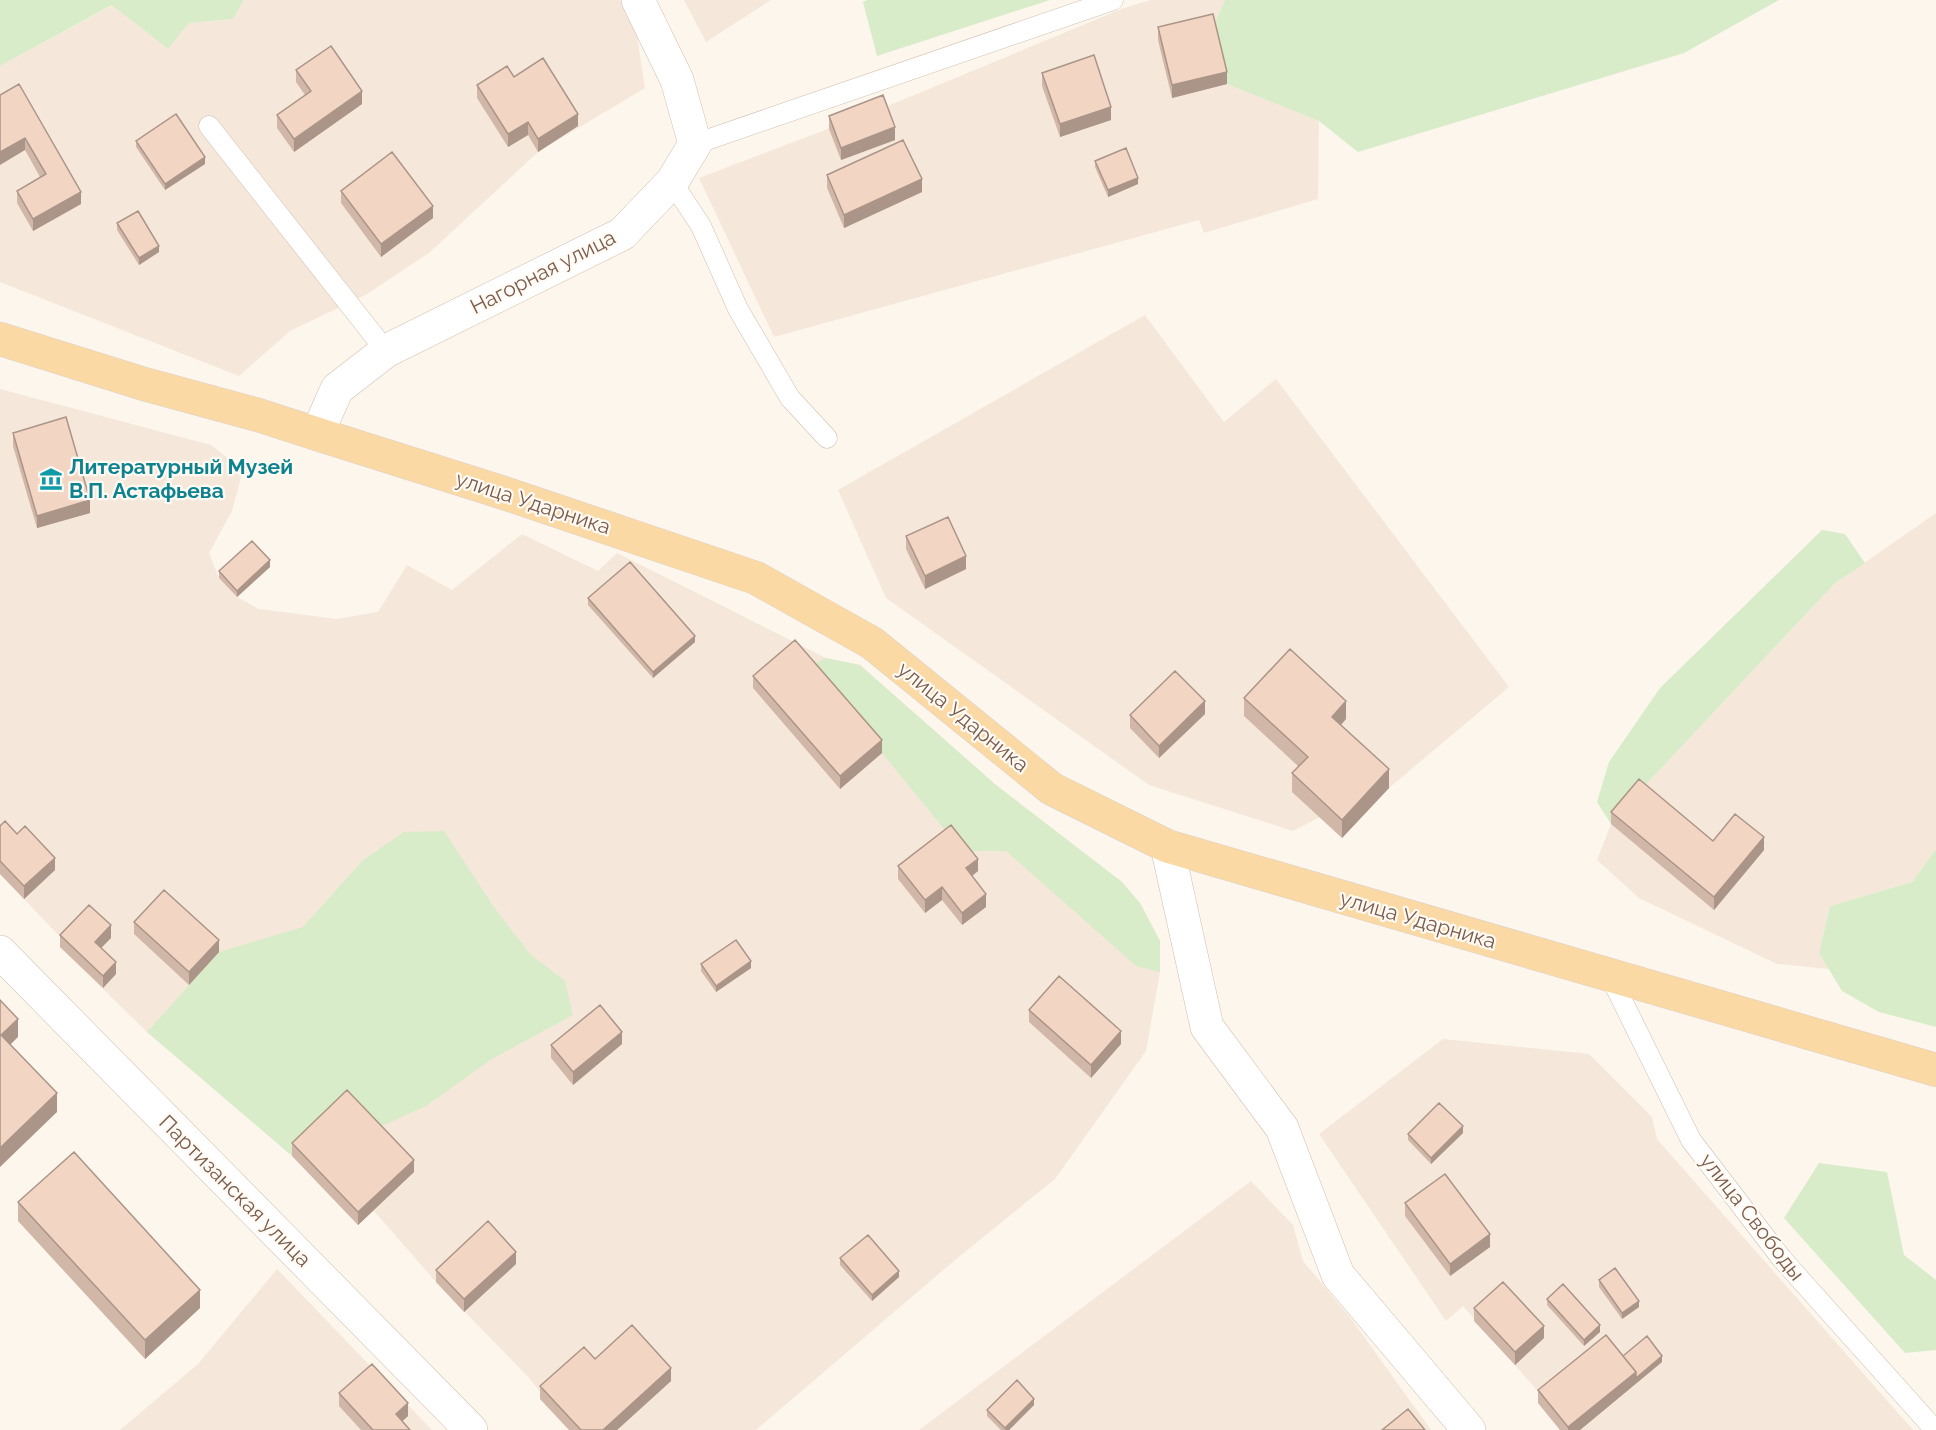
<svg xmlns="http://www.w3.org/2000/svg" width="1936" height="1430" font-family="Raleway,sans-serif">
<rect width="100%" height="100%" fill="#fdf6ec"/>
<path fill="#f5e8da" d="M244,0H622L635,22L645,88L538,152L429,253L367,294L290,331L239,376L0,282V66L113,5L168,49L189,23L233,19Z
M684,0H771L706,42Z
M1151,0H1225L1213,27L1227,84L1319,121L1318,199L1204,233L1199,220L774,337L699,178L883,108L1124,8Z
M1145,315L1224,422L1276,379L1509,687L1389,788L1342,838L1320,817L1293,831L1149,785L886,598L838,490Z
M0,389L211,445L243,470L232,511L209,553L219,578L237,597L259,609L337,619L378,612L407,565L452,590L522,534L598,571L617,553L826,658L860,665L996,785L1122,882L1140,903L1160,941V972L1146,1051L1055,1179L955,1260L756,1430H569L540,1399L543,1396L530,1379L436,1282L374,1211L358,1225L292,1155L147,1032L60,947L65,942L0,874Z
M1936,513V849L1912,882L1830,906L1819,953L1829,969L1777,964L1639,898L1597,860L1611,824L1639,792L1834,584Z
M1443,1039L1589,1054L1652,1117L1657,1139L1913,1430H1560L1538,1403L1543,1397L1463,1306L1446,1321L1319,1134Z
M1251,1181L1293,1225L1303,1261L1352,1320L1431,1430H919Z
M277,1269L432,1430H120L198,1364Z"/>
<path fill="#d8ecc9" d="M0,0H244L233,19L189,23L168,49L112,5L0,66Z
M867,0H1050L877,56L863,2Z
M1225,0H1779L1684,53L1358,152L1319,121L1227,84L1213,27Z
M1822,530L1845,534L1865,563L1834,584L1639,792L1611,824L1597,802L1609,762L1660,688Z
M826,658L860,665L996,785L1122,882L1140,903L1160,941V972L1136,966L1006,851H962L882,753L807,668Z
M444,831L494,907L530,954L565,981L573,1015L492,1059L426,1106L373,1130L347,1103L292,1156L147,1032L219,952L303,927L363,860L404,832Z
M1936,849V1027L1879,1012L1842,991L1819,953L1830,906L1912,882Z
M1819,1163L1887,1172L1904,1255L1936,1280V1350L1905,1353L1784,1218Z"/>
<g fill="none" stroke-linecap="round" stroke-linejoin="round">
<g stroke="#d1beb0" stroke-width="21">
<path id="lane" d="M209,126L386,351
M695,144L1113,0
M672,182L701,226L738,309L790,398L827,438
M1610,976L1691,1140L1782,1259L1935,1430"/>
</g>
<g stroke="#d1beb0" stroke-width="34">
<path id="street" d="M317,434L337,389L386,351L622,234L672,182L695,144L677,80L638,0
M1167,846L1207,1027L1282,1128L1338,1275L1469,1430
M0,952L471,1430"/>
</g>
<g stroke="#dad1cd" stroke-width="34">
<path id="primary" d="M0,339L144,384L258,415L317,434L504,493L756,578L872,643L1052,789L1167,846L1936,1070"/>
</g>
<use href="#lane" stroke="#fff" stroke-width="20"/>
<use href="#street" stroke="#fff" stroke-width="33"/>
<use href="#primary" stroke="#fbd9a5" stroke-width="33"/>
</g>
<path fill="#d1b7a8" d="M1158,27L1227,84L1172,98L1158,40Z
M296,70L362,104L294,152L277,128V115L305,95L296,82Z
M1042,73L1111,120L1060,137L1042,86Z
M514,77L578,126L538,152L528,135L508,147L477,98V85Z
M0,95L81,204L33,231L17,203V191L40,177L25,150Z
M829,116L895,140L841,160L829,129Z
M136,141L205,164L165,190L136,147Z
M1095,161L1138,184L1108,197L1095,167Z
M827,175L922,192L844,228L827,188Z
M341,191L433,218L381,257L341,203Z
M117,223L159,252L139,265L117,230Z
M13,433L90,513L37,528L13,446Z
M906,536L966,569L925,589L906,549Z
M270,567L237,597L219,578V571Z
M588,598L695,642L653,678L588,605Z
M753,676L882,753L840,789L753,688Z
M1244,698L1346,719L1341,725L1389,788L1342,838L1292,792V773L1299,767L1244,716Z
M1205,714L1159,758L1130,728V715Z
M1611,812L1713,841L1764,850L1714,910L1611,824Z
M0,826L55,870L24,899L0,874Z
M898,866L978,871L972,876L986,907L962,925L942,900L925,913L898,879Z
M134,922L219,952L189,985L134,934Z
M60,935L111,938L101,948L116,974L103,988L60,947Z
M701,964L751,968L716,992L701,971Z
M1029,1010L1121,1044L1091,1078L1029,1022Z
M622,1044L573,1085L551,1058V1045Z
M1463,1133L1431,1164L1408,1140V1134Z
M292,1143L414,1172L358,1225L292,1156Z
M18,1202L200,1308L145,1359L18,1221Z
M1405,1203L1490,1247L1450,1276L1405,1216Z
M840,1258L899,1277L872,1301L840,1265Z
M516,1264L464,1312L436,1282V1270Z
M1599,1280L1639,1307L1622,1319L1599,1287Z
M1547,1299L1600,1332L1584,1346L1547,1305Z
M1474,1308L1544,1338L1515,1365L1474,1321Z
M595,1359L671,1381L617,1430H569L540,1399V1386Z
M1662,1362L1580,1430H1560L1538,1403V1390Z
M339,1393L408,1416L402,1421L410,1430H361L339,1406Z
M1034,1405L1009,1430H1001L987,1416V1410Z"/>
<path fill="#aa9588" d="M1227,72V84L1172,98V85Z
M362,91V104L294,152V139Z
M1111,107V120L1060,137V124Z
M578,114V126L538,152V139Z
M528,122V135L508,147V134Z
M895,127V140L841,160V148Z
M25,138V150L0,165V152Z
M205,157V164L165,190V184Z
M1138,178V184L1108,197V190Z
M922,179V192L844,228V215Z
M81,192V204L33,231V219Z
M433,206V218L381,257V244Z
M159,246V252L139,265V258Z
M90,500V513L37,528V516Z
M966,556V569L925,589V576Z
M270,560V567L237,597V591Z
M695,636V642L653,678V672Z
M1205,701V714L1159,758V746Z
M1346,701V719L1332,735V717Z
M882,740V753L840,789V776Z
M1389,769V788L1342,838V820Z
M1764,837V850L1714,910V897Z
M55,858V870L24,899V886Z
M978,859V871L966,881V868Z
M942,887V900L925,913V900Z
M986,894V907L962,925V913Z
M111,925V938L95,954V942Z
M219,940V952L189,985V972Z
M751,961V968L716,992V986Z
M116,962V974L103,988V976Z
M18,1019V1037L1,1054V1035Z
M1121,1031V1044L1091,1078V1065Z
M622,1032V1044L573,1085V1072Z
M57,1093V1112L0,1167V1148Z
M1463,1126V1133L1431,1164V1158Z
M414,1160V1172L358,1225V1212Z
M1490,1234V1247L1450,1276V1264Z
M516,1252V1264L464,1312V1299Z
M899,1271V1277L872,1301V1295Z
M200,1290V1308L145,1359V1340Z
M1639,1301V1307L1622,1319V1313Z
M1600,1325V1332L1584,1346V1340Z
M1544,1326V1338L1515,1365V1352Z
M1662,1356V1362L1580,1430H1568V1427L1636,1372Z
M671,1368V1381L617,1430H603Z
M1034,1399V1405L1009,1430H1005V1428Z
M408,1403V1416L396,1427V1414Z"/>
<path fill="#f3d5c3" stroke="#aa9588" stroke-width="1.5" d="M1213,14L1227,72L1172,85L1158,27Z
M331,46L362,91L294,139L277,115L311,91L296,70Z
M1094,55L1111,107L1060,124L1042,73Z
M543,58L578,114L538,139L528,122L508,134L477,85L507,66L514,77Z
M19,84L81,192L33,219L17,191L46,174L25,138L0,152V95Z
M883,95L895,127L841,148L829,116Z
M176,114L205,157L165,184L136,141Z
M903,140L922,179L844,215L827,175Z
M1126,148L1138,178L1108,190L1095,161Z
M392,152L433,206L381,244L341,191Z
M138,211L159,246L139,258L117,223Z
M66,417L90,500L37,516L13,433Z
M948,517L966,556L925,576L906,536Z
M252,541L270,560L237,591L219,571Z
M630,562L695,636L653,672L588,598Z
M795,640L882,740L840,776L753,676Z
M1290,649L1346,701L1332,717L1389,769L1342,820L1292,773L1308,757L1244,698Z
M1175,671L1205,701L1159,746L1130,715Z
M1639,779L1713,841L1735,814L1764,837L1714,897L1611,812Z
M5,821L17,834L25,826L55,858L24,886L0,861V826Z
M951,825L978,859L966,868L986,894L962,913L942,887L925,900L898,866Z
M164,890L219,940L189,972L134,922Z
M89,905L111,925L95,942L116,962L103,976L60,935Z
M736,940L751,961L716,986L701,964Z
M1059,976L1121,1031L1091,1065L1029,1010Z
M0,1000L18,1019L1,1035L57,1093L0,1148Z
M600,1005L622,1032L573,1072L551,1045Z
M347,1090L414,1160L358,1212L292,1143Z
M1439,1103L1463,1126L1431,1158L1408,1134Z
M74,1152L200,1290L145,1340L18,1202Z
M1445,1174L1490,1234L1450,1264L1405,1203Z
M488,1221L516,1252L464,1299L436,1270Z
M868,1235L899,1271L872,1295L840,1258Z
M1615,1268L1639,1301L1622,1313L1599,1280Z
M1503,1282L1544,1326L1515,1352L1474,1308Z
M1563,1284L1600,1325L1584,1340L1547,1299Z
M632,1325L671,1368L603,1430H581L540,1386L584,1347L595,1359Z
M1606,1335L1636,1372L1568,1427L1538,1390Z
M1647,1336L1662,1356L1636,1378V1372L1623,1356Z
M372,1364L408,1403L396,1414L410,1430H373L339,1393Z
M1017,1380L1034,1399L1005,1428L987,1410Z
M1408,1409L1425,1430H1382Z"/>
<defs>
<g id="museum-bare" transform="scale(1.8)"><path d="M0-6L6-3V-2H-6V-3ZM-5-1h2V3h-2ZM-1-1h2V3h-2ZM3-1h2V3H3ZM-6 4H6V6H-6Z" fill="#0f9aa8" stroke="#fffaf3" stroke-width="2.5" paint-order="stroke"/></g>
</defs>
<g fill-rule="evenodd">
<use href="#museum-bare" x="51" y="479"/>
</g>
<g text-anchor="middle" stroke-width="4.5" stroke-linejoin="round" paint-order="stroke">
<g font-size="21" fill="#7a5c4d" stroke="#fffaf3">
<text transform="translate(543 272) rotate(-27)" y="7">Нагорная улица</text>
<text transform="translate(533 503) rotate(18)" y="7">улица Ударника</text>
<text transform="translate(963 717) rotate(39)" y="7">улица Ударника</text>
<text transform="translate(1418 920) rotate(16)" y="7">улица Ударника</text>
<text transform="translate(235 1191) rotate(45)" y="7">Партизанская улица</text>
<text transform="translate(1752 1217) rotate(52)" y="7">улица Свободы</text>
</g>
<g font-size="21" font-weight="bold" fill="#0d838f" stroke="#fffaf3" text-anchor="start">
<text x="69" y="474">Литературный Музей<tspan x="69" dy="24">В.П. Астафьева</tspan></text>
</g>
</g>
</svg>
